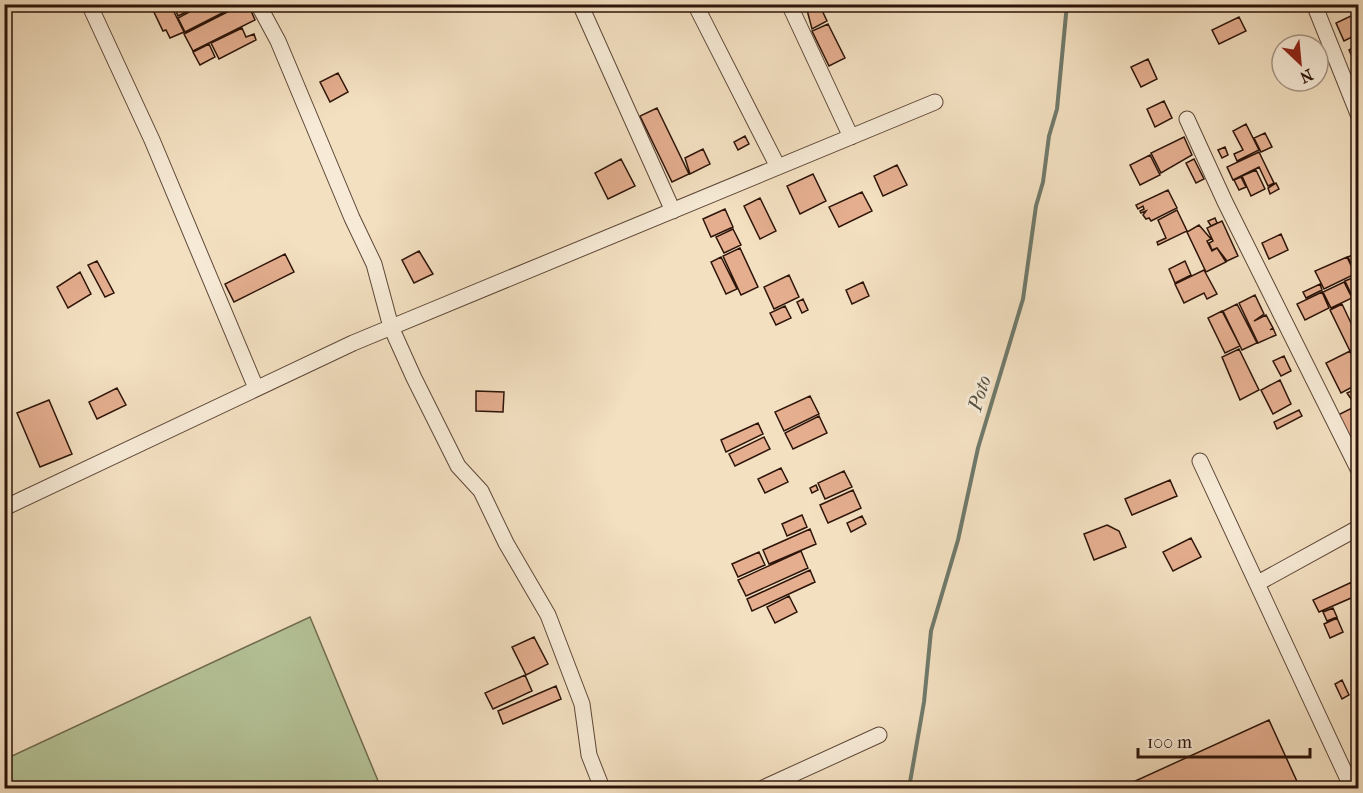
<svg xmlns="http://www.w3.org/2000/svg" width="1363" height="793" font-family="'IM FELL French Canon',serif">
<rect width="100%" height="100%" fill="#f3e0c1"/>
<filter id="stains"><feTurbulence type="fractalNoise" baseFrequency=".00333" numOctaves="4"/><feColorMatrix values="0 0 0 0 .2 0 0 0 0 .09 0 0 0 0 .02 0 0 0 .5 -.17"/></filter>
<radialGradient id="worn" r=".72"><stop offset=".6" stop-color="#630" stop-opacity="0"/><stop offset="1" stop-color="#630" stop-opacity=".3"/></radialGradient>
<path fill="#b5c398" stroke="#716c50" stroke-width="1.5" d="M310,617L381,788H5V745L10,757Z"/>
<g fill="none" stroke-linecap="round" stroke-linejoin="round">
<path stroke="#707a6b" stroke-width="4" d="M909,788L924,702L931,631L958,540L978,448L1023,299L1036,206L1043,182L1049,136L1057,109L1067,4"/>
</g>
<path fill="#e4ae8f" stroke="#2d1409" stroke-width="1.5" d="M160,4H170L184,32L170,38L166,30L163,31L152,8Z
M173,4H202L178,16Z
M204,4H230L232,8L185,32L178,18Z
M243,4H248L255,20L193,51L184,34Z
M743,4H757L745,10Z
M819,4L827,21L812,29L807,10Z
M1350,4H1358V12L1355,14Z
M1355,14H1358V34L1344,41L1336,23Z
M1239,17L1246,31L1219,44L1212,30Z
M828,24L845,58L829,66L812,31Z
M242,28L246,37L254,34L256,40L219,59L211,43Z
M209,44L215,57L200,65L193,52Z
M1358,44V59L1354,61L1349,50Z
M1148,59L1157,79L1141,87L1131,67Z
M338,73L348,92L330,102L320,82Z
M1164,101L1172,118L1155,127L1147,109Z
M657,108L689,174L672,182L640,116Z
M1246,124L1259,150L1237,161L1234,154L1243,150L1233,131Z
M1265,133L1272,147L1261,152L1254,138Z
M745,136L749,144L738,150L734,142Z
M1184,137L1192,155L1161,173L1151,153Z
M1225,147L1228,155L1222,158L1218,150Z
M703,149L710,164L690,174L685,158Z
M1259,152L1274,183L1268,186L1259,167L1233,180L1227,167Z
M1150,155L1160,175L1140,185L1130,165Z
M621,159L635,186L608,199L595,173Z
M1194,159L1204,179L1196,183L1186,163Z
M897,165L907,185L883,196L874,176Z
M1256,170L1265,189L1251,196L1242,176Z
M813,174L826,201L800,214L787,186Z
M1241,177L1246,187L1239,190L1234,180Z
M1276,183L1279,189L1270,194L1268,188Z
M1168,190L1177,208L1151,221L1149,218L1146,219L1143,215L1146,211L1141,213L1140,211L1144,209L1143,206L1138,209L1136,205Z
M862,192L872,211L839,227L829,207Z
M760,198L776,231L760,239L744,206Z
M725,209L733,227L711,237L703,219Z
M1177,210L1187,231L1158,245L1157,242L1166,238L1158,220Z
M1215,218L1217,223L1211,226L1208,221Z
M1222,221L1238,256L1227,261L1217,248L1212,250L1209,243L1213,241L1207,228Z
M1199,225L1211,239L1207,241L1212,251L1217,248L1226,262L1206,272L1187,232Z
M733,229L741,245L724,253L716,237Z
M1281,234L1288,250L1269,259L1262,243Z
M740,248L758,287L741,295L723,256Z
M419,251L433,274L414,283L402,260Z
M1357,253L1358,271L1355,272L1348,257Z
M285,254L294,272L234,302L225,284Z
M721,257L737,289L726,294L711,262Z
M1347,257L1355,274L1324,289L1315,271Z
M97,261L114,293L105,297L88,265Z
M1185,261L1191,275L1175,283L1169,269Z
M1204,270L1217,294L1207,299L1204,293L1184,303L1175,284Z
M80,272L91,294L68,308L57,287Z
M789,275L799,297L774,309L764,287Z
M1357,276L1358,295L1353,298L1345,281Z
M863,282L869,296L852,304L846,290Z
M1344,282L1352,298L1331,308L1323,292Z
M1320,284L1322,290L1306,298L1303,292Z
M1322,292L1329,308L1305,320L1297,304Z
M1255,295L1264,314L1254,321L1266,315L1273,328L1270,330L1273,328L1276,335L1258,343L1239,303Z
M803,299L808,310L802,313L797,302Z
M1237,304L1257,343L1242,350L1223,311Z
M1342,304L1358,338V347L1350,351L1330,310Z
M785,306L791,318L776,325L770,313Z
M1222,311L1240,346L1225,353L1208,318Z
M1239,349L1259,390L1240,400L1222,357Z
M1350,351L1358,369V384L1341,393L1326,363Z
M1284,356L1291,371L1281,376L1273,361Z
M1280,380L1291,404L1273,414L1261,390Z
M117,388L126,405L97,419L89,402Z
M1358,388V409L1347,393Z
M476,391L504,392L503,412L476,411Z
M810,396L819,414L784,431L775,412Z
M49,400L72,454L40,467L17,413Z
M1352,408L1358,422V434L1350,439L1338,415Z
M1299,410L1302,416L1277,429L1274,422Z
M819,416L827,433L793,449L785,433Z
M758,423L763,434L726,452L721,440Z
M1358,436V456L1349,440Z
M764,437L770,449L735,466L729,454Z
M781,468L788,482L765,493L758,479Z
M844,471L852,487L825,499L818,483Z
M1170,480L1177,496L1132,515L1125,499Z
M816,485L818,490L812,493L810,488Z
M853,490L861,508L828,523L820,505Z
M802,515L807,527L787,536L782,524Z
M862,516L866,524L851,532L847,523Z
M1107,525L1119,531L1126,547L1094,560L1084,534Z
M810,529L816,544L769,564L763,550Z
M1191,538L1201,557L1173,571L1163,552Z
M801,551L808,568L746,596L738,580Z
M759,552L765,565L738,577L732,564Z
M810,570L815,582L752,611L747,599Z
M1352,582L1358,595L1319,612L1313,600Z
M789,596L797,612L775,623L767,607Z
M1333,608L1337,617L1327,621L1323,612Z
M1337,618L1343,632L1330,638L1324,624Z
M534,637L548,664L526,675L512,647Z
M525,675L532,691L493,709L485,693Z
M1342,680L1349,695L1342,699L1335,684Z
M556,686L561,699L503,724L498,711Z
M1269,720L1300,788H1120Z"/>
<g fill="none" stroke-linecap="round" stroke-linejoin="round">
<g stroke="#5e4737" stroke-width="17">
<path id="minor" d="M89,4L152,140L256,388
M258,4L278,41L352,218L374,264L391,327L414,378L458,466L481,491L506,543L548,615L582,704L589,755L602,788
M580,4L673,211
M695,4L778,167
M789,4L851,137
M1314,4L1358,114
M1187,119L1225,202L1358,469
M1200,461L1352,788
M4,508L353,343L935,102
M1258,583L1358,528
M763,788L879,735"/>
</g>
<use href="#minor" stroke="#f7ebd7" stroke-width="15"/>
</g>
<g text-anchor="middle" stroke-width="6" stroke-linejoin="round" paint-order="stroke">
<g font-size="20" font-style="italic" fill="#545042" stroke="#f7ebd7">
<text transform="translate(979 393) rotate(-73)" y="7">Poto</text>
</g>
</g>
<rect width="1363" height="793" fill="none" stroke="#f3e0c1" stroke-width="24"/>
<rect x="6" y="6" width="1351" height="781" fill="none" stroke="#2d1409" stroke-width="3"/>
<rect x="12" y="12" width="1339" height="769" fill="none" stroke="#2d1409" stroke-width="1.5"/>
<g transform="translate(1300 63) rotate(154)"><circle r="28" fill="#f7ebd7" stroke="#a69585" stroke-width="1.5"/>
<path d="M0-4.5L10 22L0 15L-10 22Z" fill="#8f2418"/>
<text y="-9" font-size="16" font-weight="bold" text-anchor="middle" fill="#2d1409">N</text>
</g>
<path d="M1138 748v9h172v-9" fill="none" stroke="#2d1409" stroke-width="3"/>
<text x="1147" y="748" font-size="18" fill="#2d1409" stroke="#f7ebd7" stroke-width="4.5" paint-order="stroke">100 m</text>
<rect width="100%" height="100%" filter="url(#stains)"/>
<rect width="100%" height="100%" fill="url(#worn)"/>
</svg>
